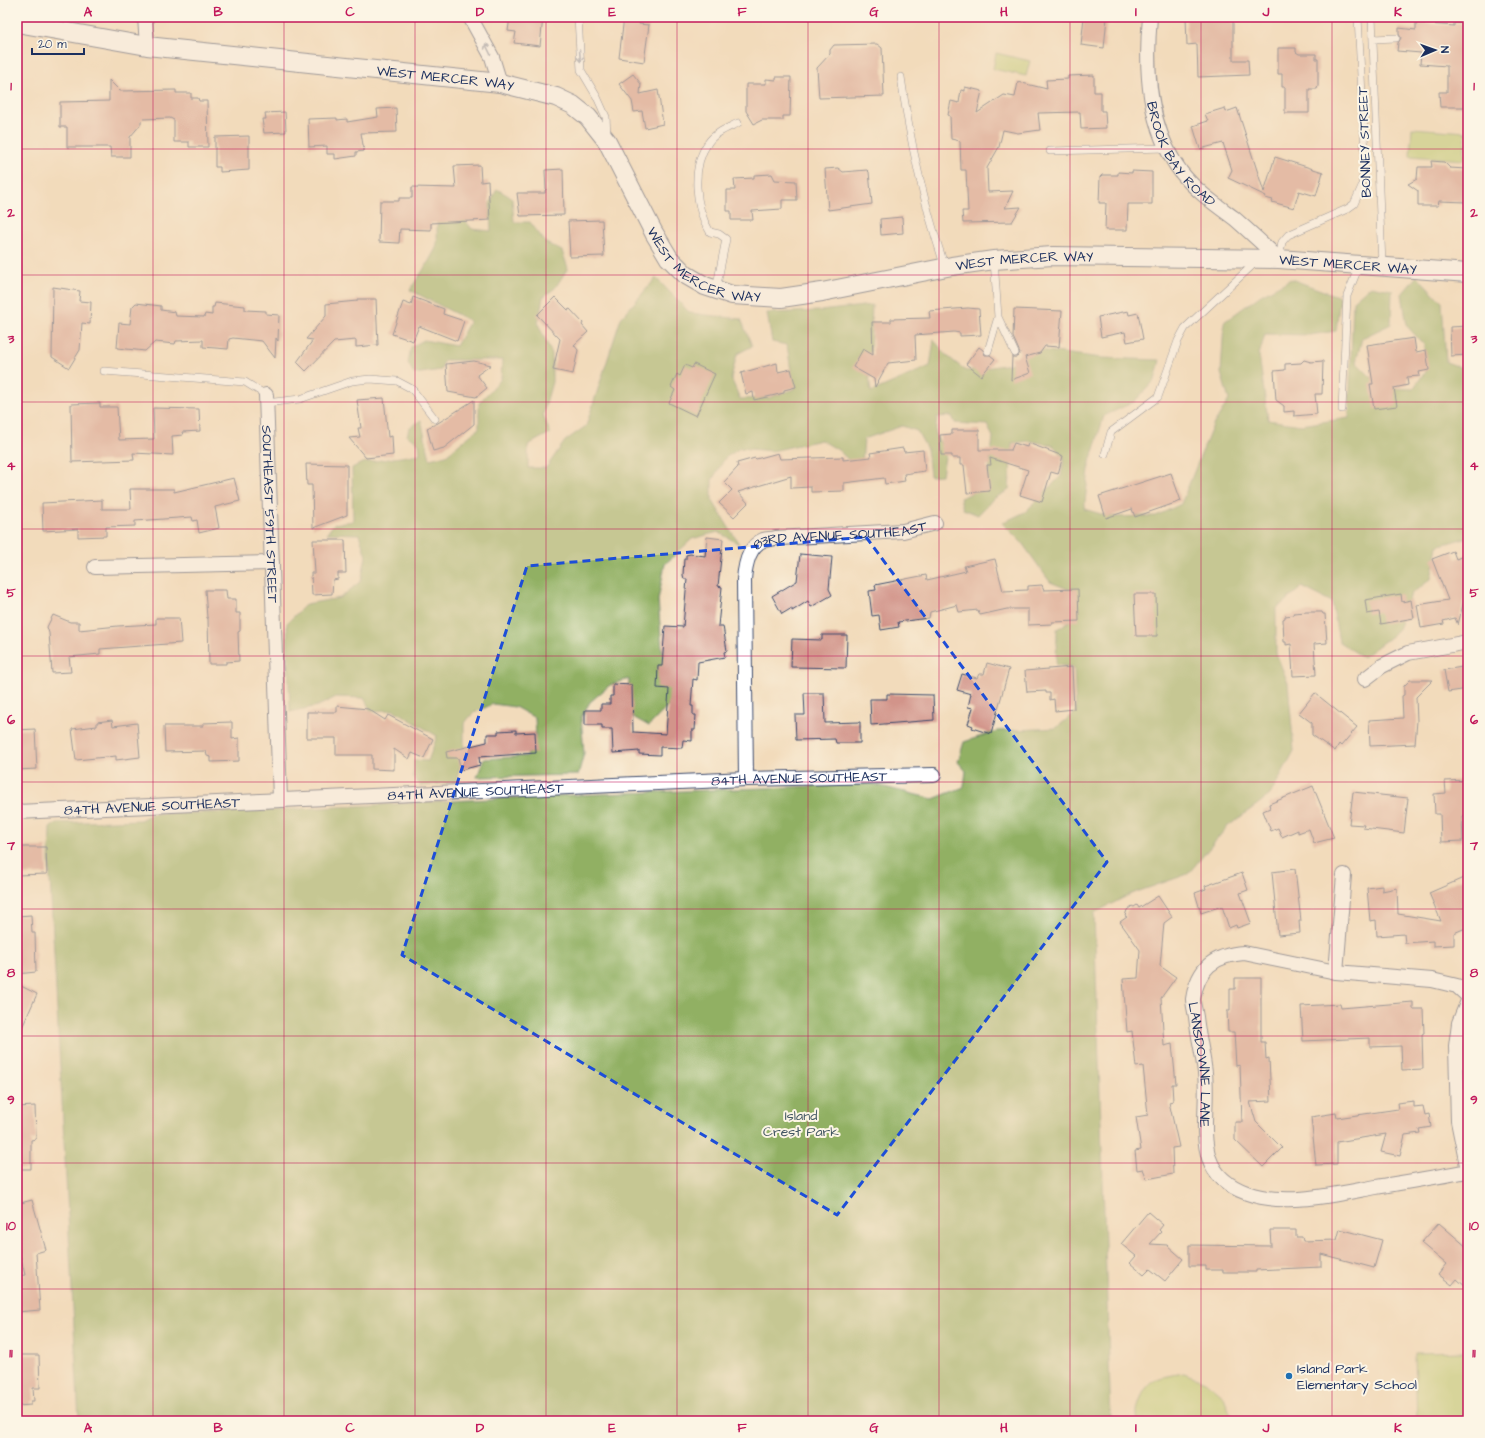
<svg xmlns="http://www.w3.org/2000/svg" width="1485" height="1438" font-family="'Architects Daughter',sans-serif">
<rect width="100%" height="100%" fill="#fcf5e5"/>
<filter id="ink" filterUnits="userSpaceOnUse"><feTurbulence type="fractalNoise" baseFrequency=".025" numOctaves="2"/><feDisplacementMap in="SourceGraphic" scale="8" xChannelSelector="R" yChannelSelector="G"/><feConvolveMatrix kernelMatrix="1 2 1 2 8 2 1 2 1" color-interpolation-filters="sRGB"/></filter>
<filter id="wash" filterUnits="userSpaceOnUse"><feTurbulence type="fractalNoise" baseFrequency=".012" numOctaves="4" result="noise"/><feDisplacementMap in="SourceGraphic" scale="16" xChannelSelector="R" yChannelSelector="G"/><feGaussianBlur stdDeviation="0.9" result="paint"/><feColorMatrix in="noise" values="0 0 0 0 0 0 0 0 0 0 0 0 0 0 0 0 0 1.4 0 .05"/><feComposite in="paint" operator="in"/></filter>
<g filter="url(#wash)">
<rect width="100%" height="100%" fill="#f2dbbb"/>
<path fill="#b7cd71" stroke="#697e68" d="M996,53L1030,61L1026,76L993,69Z
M1412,128L1466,132L1464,160L1410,156Z
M1468,1352V1421H1417L1415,1353Z
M1184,1373L1205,1381L1224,1397L1233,1421H1138C1136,1413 1137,1408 1140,1400C1149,1377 1161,1377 1184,1373Z"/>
<path fill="#91b063" stroke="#567060" d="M497,189L512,198L514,222H530L546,243L562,251L568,268L555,288L543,297L538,324L552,354V382L543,414L550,433L528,445V468H546L565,441L586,426L621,318L656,278L690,313L741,319L752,346L737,354L731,378L740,399L769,398L794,389L787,345L772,342L767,313L820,311L872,305L869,376L871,392L930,366L934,340L946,355L966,371L1010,364L1031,349L1102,358L1160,360L1155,380L1134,402L1104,416L1090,462L1084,509L1111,517L1156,516L1181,504L1213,425L1229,400L1221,373L1224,322L1261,295L1291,279L1340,297L1336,331L1310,335L1265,334L1259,355L1268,420L1301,425L1349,418L1353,301L1370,286L1392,290L1391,324L1362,338L1356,362L1382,388L1413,389L1425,372L1424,345L1407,326L1402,294L1417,276L1442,302L1446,362L1468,370V537L1437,546L1431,579L1411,594L1397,632L1363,657L1339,642L1332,602L1302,587L1276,609V653L1288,683L1294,751L1270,795L1227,827L1188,874L1131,894L1094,913L1111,1421H79L49,860L50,828L56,823L140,820L152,814L241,812L548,796L872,784L933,799L964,787L966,771L958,762L964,742L997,731L1056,728L1076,712L1074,667L1056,665L1057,629L1073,619V591L1050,582L1022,543L1002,523L1025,512L1061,476L1064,458L1054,446L1031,441L1012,443L1009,490L993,499L978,515L963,509L960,498L970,494L989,472L993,437L987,425L955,423L952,416L937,417L935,435L946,451L942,475L930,476L927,449L917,431L902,426L864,439L862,464L852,463L838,450L821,440L772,451L740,448L725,458L712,480V500L739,544L718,532L692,539L665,564L658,600L662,650L686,703L670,704L649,726L633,717L628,703L629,679L610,685L590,702L581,717L584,753L578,775L477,777L484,759L527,756L536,736L535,718L515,707L493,704L473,713L464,724V751L456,782L421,786L413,777L414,760L428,761L437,736L394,710L371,711L364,698L336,697L318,706L290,712L287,623L306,604L340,598L361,581L366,556L359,534L327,533L334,524L353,521L352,468L362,463L420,454L419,443L407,436L409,428L421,420L430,459L446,455L479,428V403L501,379L502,360H444L441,370L414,374L408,363L411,347L424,340L456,346L470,321L410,290C418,277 428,264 435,250C442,237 428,216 451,203L472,229L491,231L490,204Z"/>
<g id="blocks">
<path fill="#d2948a" d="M510,17H543L540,46L514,43L516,32L508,31Z
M624,17H640L639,24L649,25L644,62L619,58Z
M1084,17H1107L1104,48L1081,45Z
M1186,17H1226V20H1233V60H1248L1249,75L1198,77L1197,44L1187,45Z
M1416,23L1454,26V23L1468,24V67H1464L1465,107H1440L1439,92H1447V66L1420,64L1421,53L1397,51L1398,43L1401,38L1399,34V28L1416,30Z
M877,44L882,48L884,96L819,98L817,68L830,54V50L834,45Z
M1278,48H1296V52L1299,54H1316V59H1318V86L1317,89H1309V113H1285V87H1282V74H1278Z
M633,74L641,84L640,94L658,90L663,124L645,128L642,111L634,112L632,101L619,84Z
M1094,75V92H1101V111H1105L1106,128L1081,129L1080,112L1038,113L1040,130L1018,133L1003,130L999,147L987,168L988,192L1013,191L1005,208L1021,207L1012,222L963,223L962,211H968L966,170H961L960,141L951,139L950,116L948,115L951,101L959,103L961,90L965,91V87L982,91L977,113L1004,95L1015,97L1018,82L1047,89L1046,80L1068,79V76Z
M776,77H791L790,116H783V120H762L754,124L746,111V84H766V79L776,80Z
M109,80L120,91L176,90V93H191V98H198L199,101H207L208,147H189V142H174V120L170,118L143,119L141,121V124L130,137V157H111L110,147H67V127H60V102L109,101Z
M396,108L397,132L361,133L364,151L356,152V156L335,159V154H327V146L309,147L308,119L337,118V120L347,119V122L378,117L377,109Z
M1225,108L1226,112L1237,108L1264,192L1275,157L1323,172L1316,196L1299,191L1294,208L1272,202L1273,200L1265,198L1266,196L1228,178L1232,170L1223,143L1200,149L1193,126L1208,121L1205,114Z
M285,112L286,132L264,133L262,119H266L265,113Z
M249,136V170L220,172V167H215V137Z
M1431,161L1444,162L1450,168L1466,169V202L1439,201L1438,206H1418V191L1408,184L1417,179L1418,167H1432Z
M480,165L481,182L488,181L490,220L431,223V230L400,229L399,243L379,242L380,201H399V198H412V187L456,188L454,166Z
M838,168L843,172L867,170L869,172L872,204L828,210L825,169Z
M563,169L564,215L520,216L517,193H545V190H546L545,170Z
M1132,171L1152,172V204H1128L1127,230H1105L1106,203H1099L1100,177L1102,175H1118V172L1132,173Z
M772,174L775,180L796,181L797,200H782V209L752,211L753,220H731V211H727V190H735L734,179L754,178V175Z
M902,217L903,233L881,235L880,219Z
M602,220L604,256L570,257L568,221Z
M53,287L80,291L79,301L91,302L90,324L82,323L80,350L69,368L52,357Z
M413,297L444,309L443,314L464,321L457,341L419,326L413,341L392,334L403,302L411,305Z
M555,297L568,310L570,309L583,323L582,325L588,332L574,345L578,350L573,374L553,370L560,339L537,315Z
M357,299H376L378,345L356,347V340L334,342L306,371L297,362L313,340L306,339L326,316V304L357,301Z
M136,303L161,306V310L175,312L176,316L204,317L205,314L212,315V307H214L215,303L245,306V310L266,311V314L279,315L278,341L276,338L275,358L262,341L233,338L229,339L228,349L203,347V340L176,341L175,344L155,342L145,351L117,348L119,323L130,324L132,307Z
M968,308L979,309L981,335L960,336V333L954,332L915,335L916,360L888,363L875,387L874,379L853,367L863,349L873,355L872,322H891V319L930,318L929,311Z
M1014,309L1062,311L1059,347L1045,346L1040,353L1025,357L1030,373L1011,380L1012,357H1017L1020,353L1013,337Z
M1128,311L1129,315L1138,313L1143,339L1127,342L1125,332L1101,337L1098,317Z
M1468,326V355L1451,356L1450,327Z
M1414,338L1416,352L1426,350L1429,370L1419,372L1420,376L1407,377L1408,385L1394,388L1397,406L1374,409L1370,384H1373L1367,345Z
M979,347L983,350L985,355H990L995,359L981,376L966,364Z
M1304,360L1311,362L1323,361L1322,394H1315L1317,414L1294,416V411L1284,412V406L1276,400L1274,371L1285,370V364L1301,363Z
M474,361L491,365L477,375L487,388L476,397L448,392L446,364Z
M777,363L778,372L791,369L796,387L784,390V393L754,400L753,392L746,394L741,373Z
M694,364L715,374L696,416L669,403L675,390L671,387L677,374L680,376L685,365L692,368Z
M384,398L388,437L392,436L393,455L366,458L349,438L360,437L358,428H361L357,400Z
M474,400V424L444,448L433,451L427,428L438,423Z
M100,403V407H117L119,440L154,439L153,408L199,409L200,431L182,432L183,435L172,436L173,455L133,453L134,460L72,462L71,404Z
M952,430H979V450H1011L1014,443L1027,447L1028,443L1063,456L1058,474L1051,472L1042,502L1020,495L1028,470L990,458L991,465H987L990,491L967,493L964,465H960V458H952V455H941L940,435L952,434Z
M903,448L904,452L923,450L925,471L904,474L905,481L885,484L884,478L844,483V491L811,492V487L791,488V476L738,492L748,503L734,517L719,503L732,490L724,482L738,467L737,463L755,458L756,459L778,453L780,459L843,457V460L871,457L870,453Z
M306,464L347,465V515L313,528L312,485H307Z
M1171,473L1181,501L1135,517L1132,509L1106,518L1099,496Z
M234,478L240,501L215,507L219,528L199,533L197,520L193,521L192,517L135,521V526L106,527V536L78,537V529L43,531L42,503L102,500V509H131L130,489H174V492Z
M707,537L723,539L718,586L722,587L718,626H723L727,651L724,652L725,657L698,662L697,680L693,679L691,706H693V715H696L695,730H692V741L683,740L682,748L660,747V755L639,754V751L613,753L612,729H602V725H585V710H601V704H610V696H613V684L632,685L633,732L666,734L669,689L657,688L658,666H662L665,626L683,627L687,579H684L683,575L684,559H686V555L690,554L705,556Z
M313,540H345L346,573H338V579L333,580L332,594L312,595L311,573H315Z
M1453,551L1456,559L1468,554V583L1458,625L1455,618L1443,621L1444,624L1421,628L1417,605L1448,600L1432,559Z
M800,554L832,557L829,589L832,595L811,607L808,601L792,611V608L782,614L772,596L797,581Z
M995,559L1003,591L1028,590V586L1042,585L1044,590L1078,589L1079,621L1052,622V624L1028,625V609H1007L980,615L978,610L959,612L957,605L930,612L929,618L898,622L899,627L881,630L879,615L872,616L869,591L876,590L875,585L926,575L927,580L966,571L964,566Z
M205,590H226L227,599H236V613H240V631L238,632L239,661L226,662V664H209L208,618H207Z
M1134,594H1156L1157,636H1136Z
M1401,594L1402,602L1411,600L1414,618L1381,624L1379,612L1367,614L1365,600Z
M1307,612H1322L1323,614H1325L1327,643L1314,644L1316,675L1293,676L1291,644L1286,645V642H1284L1283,619L1285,618V616L1294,615L1293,613Z
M53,615L70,622H79V630L118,626L156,624V618H179L181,643L100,649V654L69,657L71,672L52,673L49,633L47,627Z
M822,635H847L846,668L791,667L792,639L822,640Z
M987,663L1009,669L991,734L972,728L973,726L968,724L973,708L968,707L971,694L957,690L962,674L977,678L979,674H984Z
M1468,666V689L1448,692L1444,670Z
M1072,667L1074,709L1055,711L1054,699L1050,700V693H1046V691L1027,692L1025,671Z
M1410,680H1433L1416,697L1417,721L1415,744L1370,746L1369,720L1403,718L1402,696L1404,695V686Z
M804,693H824L825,723L860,722V743H836L835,739L796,740L795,715H805Z
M1315,693L1357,727L1341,746L1339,744L1335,751L1312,735V723L1299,713Z
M887,694L933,695L934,720L871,725L870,699H887Z
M337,706L368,709L385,720L388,715L433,739L424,758L412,753L409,759L394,749V770L372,769V755H336V738H307V712H337Z
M112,720L113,726L137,723L140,757L116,760V756L76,760L72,729L97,726V722Z
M232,722V739L239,738V761L211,762V757L207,756L206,751L165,752L164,726H203V723Z
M35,729L37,769L17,770V730Z
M516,730V733L535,732L536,753L479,757L480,765L461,770L458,758H447L446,752L487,742V734H498V731Z
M1468,780V815L1462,816L1463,841L1441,842L1440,814H1435L1434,794L1446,793L1445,781Z
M1313,786L1334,838L1314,843L1309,829L1298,833V830L1282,837L1278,828L1271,831L1263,811L1270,808L1269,804Z
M1353,792L1408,798L1404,833L1363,828L1364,825L1349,824Z
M17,847H46L47,874L17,875Z
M1295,869L1301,921H1299L1300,933L1278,935L1272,872Z
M1242,873L1248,890L1240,893L1251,923L1237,928L1236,925L1229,928L1222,906L1201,913L1195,893L1206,889L1205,886Z
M1468,876V927L1454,933V945L1433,946V941L1405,943L1404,934L1377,936L1376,920L1370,921L1367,888L1382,886V891L1397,888L1398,914L1441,921L1429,893Z
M1158,896L1172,917L1164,923L1160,966L1176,977L1161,998L1164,1046L1172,1044L1176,1084H1172L1173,1101L1169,1102L1179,1147L1172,1148L1173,1174L1147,1179L1143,1169L1137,1170L1135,1151L1141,1150L1136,1117L1148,1115L1143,1066L1136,1067L1132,1031L1127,1032L1123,979L1138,978L1140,950L1120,922L1127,917L1125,916L1127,910L1132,906L1134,907L1137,905L1139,908Z
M31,915L32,933H35L36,972L17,974V916Z
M1235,978H1261V1042H1265L1266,1059L1269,1058L1271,1101L1250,1102L1256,1122L1282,1148L1263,1167L1235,1140V1122H1242L1240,1065L1236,1066L1234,1032H1228L1227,1011H1230V989H1235Z
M17,984L37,994L17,1039Z
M1413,1002V1009H1423L1424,1033L1422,1034L1423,1069L1402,1070L1401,1046L1370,1047V1038L1303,1041L1301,1006L1340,1004L1341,1008Z
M1414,1101V1107L1423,1106L1425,1115L1429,1114L1431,1127L1419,1129L1420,1133L1405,1135L1400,1156L1381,1152L1386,1134L1337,1142V1164L1316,1165L1311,1117L1336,1113L1337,1118L1398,1109L1397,1103Z
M35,1106L36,1139L31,1140V1169H17V1107Z
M32,1200L46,1250L36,1253L40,1310L17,1312V1276L25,1275L17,1242V1204Z
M1148,1212L1163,1225L1159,1230L1161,1232L1150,1244L1167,1245L1183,1259L1165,1281L1150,1269L1144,1275L1130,1263L1136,1256L1121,1244Z
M1439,1223L1468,1248V1289L1457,1279L1452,1285L1438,1274L1446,1264L1421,1243Z
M1340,1229L1382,1240L1374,1268L1321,1254V1267L1256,1270V1272H1223V1270H1206V1266H1189V1245L1271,1246L1270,1230H1296V1237H1302L1303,1241L1337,1240Z
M17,1355H39L40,1388H33L34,1401H31V1405L17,1406Z"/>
</g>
</g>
<g filter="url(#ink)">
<use href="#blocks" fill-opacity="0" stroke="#3b496c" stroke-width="1"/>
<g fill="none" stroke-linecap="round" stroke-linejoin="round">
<g stroke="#3b496c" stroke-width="8">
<path id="service" d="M578,17L581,70L597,97L606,117L607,135
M1372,17L1382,265
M1373,39L1396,38
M901,77C910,142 924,205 945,267
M1050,151L1166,148
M1279,259L1282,242L1288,235L1347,209L1354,204L1362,186L1365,154L1358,17
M994,260L998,317L1015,353
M716,290L726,239L719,234L710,232C695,208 691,167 708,143C714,133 728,128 738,123
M988,351L998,317
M104,371L245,382L266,395
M266,403L300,399L352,381L370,379L397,381L412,389L435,419
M1342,409L1347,296L1359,266
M1105,454L1111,432L1158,397L1178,341L1185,328L1256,262"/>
</g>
<g stroke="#3b496c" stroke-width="16">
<g id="minor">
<path d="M145,17L147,46"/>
<path d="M470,17L492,57L500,83"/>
<path id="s1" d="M1150,17C1145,70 1148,128 1181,172C1196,191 1215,204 1234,218C1249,231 1264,245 1279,259"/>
<path id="s2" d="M266,395L280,799"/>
<path d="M95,567L272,563"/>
<path d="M1365,679L1382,666L1408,653L1468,642"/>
<path id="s3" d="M746,779L744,580C745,566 749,546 763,540C767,539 772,539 776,538L903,531L935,523"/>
<path id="s4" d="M17,812L746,779L934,775"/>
<path d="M1336,972L1344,875"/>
<path id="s5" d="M1468,996L1457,986L1432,980L1336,972L1244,953C1214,955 1198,968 1193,999C1193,1004 1195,1011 1196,1017C1198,1036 1203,1054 1205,1073C1210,1120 1188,1172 1247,1193C1285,1207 1337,1194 1376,1187C1406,1182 1437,1177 1468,1171"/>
<path d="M1468,1001L1459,1023L1456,1046L1458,1121L1468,1170"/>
</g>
</g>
<g stroke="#3b496c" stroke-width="20">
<g id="tertiary">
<path id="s6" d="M17,23L147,46L500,83L556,97L573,105L588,117L607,141L654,233L669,258L686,275L705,286L732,295L781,298L822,292L952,266L994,260L1053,256L1279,259L1468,273"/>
</g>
</g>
<use href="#service" stroke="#fff" stroke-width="7"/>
<use href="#minor" stroke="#fff" stroke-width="14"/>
<use href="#tertiary" stroke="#fff" stroke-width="18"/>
</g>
<defs><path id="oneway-shaft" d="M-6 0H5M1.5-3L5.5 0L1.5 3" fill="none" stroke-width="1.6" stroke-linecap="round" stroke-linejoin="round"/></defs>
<g stroke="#8d97ae">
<use href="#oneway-shaft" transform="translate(488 49) rotate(-116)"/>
<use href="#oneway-shaft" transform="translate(580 56) rotate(85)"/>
</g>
</g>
<path d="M0 0H1485V1438H0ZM866,537L1107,862L837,1215L402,955L527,566Z" fill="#f2dbbb" fill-opacity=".55" fill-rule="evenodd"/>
<path fill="none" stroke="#1d4ed8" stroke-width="3" stroke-dasharray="8 5" stroke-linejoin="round" d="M866,537L1107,862L837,1215L402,955L527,566Z"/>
<path fill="none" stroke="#c2185b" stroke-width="1" stroke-opacity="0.55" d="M153,17V1421M284,17V1421M415,17V1421M546,17V1421M677,17V1421M808,17V1421M939,17V1421M1070,17V1421M1201,17V1421M1332,17V1421M17,149H1468M17,275H1468M17,402H1468M17,529H1468M17,656H1468M17,782H1468M17,909H1468M17,1036H1468M17,1163H1468M17,1289H1468"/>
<circle fill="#1f6fb2" stroke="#fcf5e5" stroke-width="1.5" cx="1289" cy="1376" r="4"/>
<g text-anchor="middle" stroke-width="4" stroke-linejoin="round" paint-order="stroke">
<g font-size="14" fill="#1b2f5e" stroke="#fcf5e5">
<text dy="5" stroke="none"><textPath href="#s6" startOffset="432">WEST MERCER WAY</textPath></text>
<text transform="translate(1364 142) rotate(-92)" y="5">BONNEY STREET</text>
<text dy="5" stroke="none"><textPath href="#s1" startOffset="146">BROOK BAY ROAD</textPath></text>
<text dy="5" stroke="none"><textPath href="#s6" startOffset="780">WEST MERCER WAY</textPath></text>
<text dy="5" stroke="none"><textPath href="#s6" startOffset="1116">WEST MERCER WAY</textPath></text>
<text dy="5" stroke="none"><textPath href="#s6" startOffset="1440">WEST MERCER WAY</textPath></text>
<text dy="5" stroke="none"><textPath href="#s2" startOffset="119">SOUTHEAST 59TH STREET</textPath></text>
<text dy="5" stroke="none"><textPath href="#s3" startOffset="322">83RD AVENUE SOUTHEAST</textPath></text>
<text dy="5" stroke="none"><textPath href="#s4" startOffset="783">84TH AVENUE SOUTHEAST</textPath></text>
<text dy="5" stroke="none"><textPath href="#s4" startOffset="459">84TH AVENUE SOUTHEAST</textPath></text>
<text dy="5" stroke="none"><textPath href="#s4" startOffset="135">84TH AVENUE SOUTHEAST</textPath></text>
<text dy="5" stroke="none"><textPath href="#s5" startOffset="373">LANSDOWNE LANE</textPath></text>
</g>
<g font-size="14" fill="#425663" stroke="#fcf5e5">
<text x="801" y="1120">Island<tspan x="801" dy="16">Crest Park</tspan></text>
</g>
<g font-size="14" fill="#1b2f5e" stroke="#fcf5e5" text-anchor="start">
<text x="1297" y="1373">Island Park<tspan x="1297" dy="16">Elementary School</tspan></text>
</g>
</g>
<rect width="1485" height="1438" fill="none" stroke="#fcf5e5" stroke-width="44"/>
<g transform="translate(1435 50) rotate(88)" stroke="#fcf5e5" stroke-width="3" paint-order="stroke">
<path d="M0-3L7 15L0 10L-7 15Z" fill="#1b2f5e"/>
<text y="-6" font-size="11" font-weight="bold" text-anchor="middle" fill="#1b2f5e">N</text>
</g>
<path d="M32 48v6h52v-6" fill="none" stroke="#1b2f5e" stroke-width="2"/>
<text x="38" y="48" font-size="12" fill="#1b2f5e" stroke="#fcf5e5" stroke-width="3" paint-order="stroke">20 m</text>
<rect x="22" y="22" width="1441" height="1394" fill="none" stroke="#c2185b" stroke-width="1.5"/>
<g font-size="13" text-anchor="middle" font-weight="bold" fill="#c2185b">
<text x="88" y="16">A</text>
<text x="218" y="16">B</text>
<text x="350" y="16">C</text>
<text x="480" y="16">D</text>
<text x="612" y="16">E</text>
<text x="742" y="16">F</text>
<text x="874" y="16">G</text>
<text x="1004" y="16">H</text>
<text x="1136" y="16">I</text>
<text x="1266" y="16">J</text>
<text x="1398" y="16">K</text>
<text x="11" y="90">1</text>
<text x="1474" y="90">1</text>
<text x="11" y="217">2</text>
<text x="1474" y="217">2</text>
<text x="11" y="343">3</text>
<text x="1474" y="343">3</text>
<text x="11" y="470">4</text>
<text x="1474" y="470">4</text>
<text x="11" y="597">5</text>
<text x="1474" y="597">5</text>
<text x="11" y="724">6</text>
<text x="1474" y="724">6</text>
<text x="11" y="850">7</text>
<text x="1474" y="850">7</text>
<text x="11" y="977">8</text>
<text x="1474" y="977">8</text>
<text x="11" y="1104">9</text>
<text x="1474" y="1104">9</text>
<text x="11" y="1230">10</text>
<text x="1474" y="1230">10</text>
<text x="11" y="1357">11</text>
<text x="1474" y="1357">11</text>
<text x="88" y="1432">A</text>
<text x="218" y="1432">B</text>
<text x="350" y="1432">C</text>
<text x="480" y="1432">D</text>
<text x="612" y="1432">E</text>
<text x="742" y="1432">F</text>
<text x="874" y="1432">G</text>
<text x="1004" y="1432">H</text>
<text x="1136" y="1432">I</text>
<text x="1266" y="1432">J</text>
<text x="1398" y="1432">K</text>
</g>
</svg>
